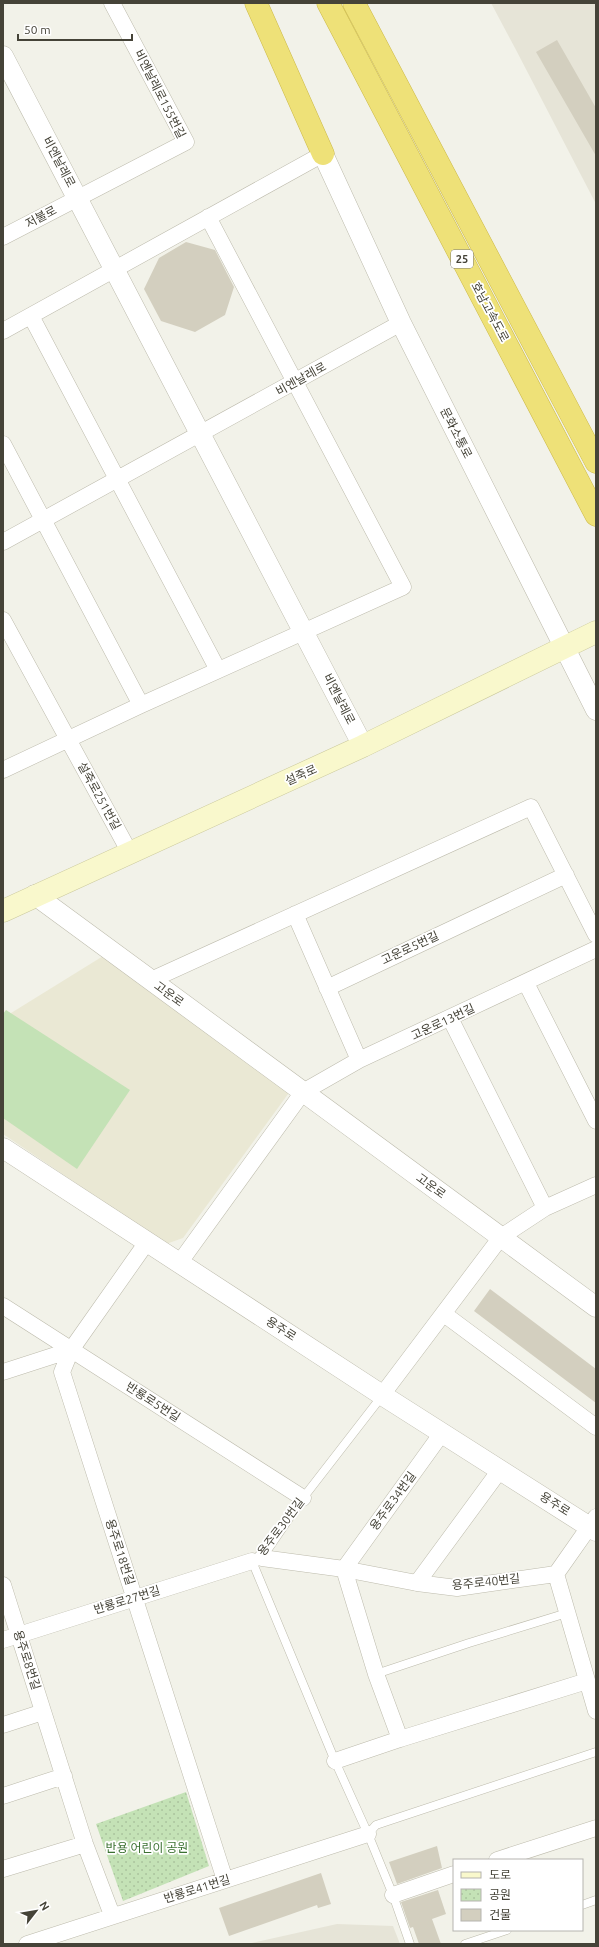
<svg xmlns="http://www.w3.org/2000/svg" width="599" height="1947" font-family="Ubuntu,'Noto Sans KR',sans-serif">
<defs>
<pattern id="park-dots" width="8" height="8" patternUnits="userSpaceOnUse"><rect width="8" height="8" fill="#c4e2b6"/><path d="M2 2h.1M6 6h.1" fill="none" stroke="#aac39d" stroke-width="1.8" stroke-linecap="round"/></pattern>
</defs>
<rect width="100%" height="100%" fill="#f2f2e9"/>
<path fill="#e6e4d7" d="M491,3H596V204L515,48Z
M337,1924L393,1926L400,1944H247Z"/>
<path fill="#eae8d4" d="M108,953L291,1090L183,1238L166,1244L3,1134V1018Z"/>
<path fill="url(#park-dots)" d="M186,1792L209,1866L123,1901L96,1824Z"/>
<path fill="#c4e2b6" d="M6,1010L130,1090L77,1169L3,1118V1014Z"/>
<path fill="#d3cfbf" d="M557,40L596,108V156L536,52Z
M186,242L215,250L234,287L225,315L195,332L161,321L144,289L159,258Z
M490,1289L596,1369V1403L474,1311Z
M437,1846L442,1868L397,1884L389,1862Z
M321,1873L331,1904L318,1908L317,1905L229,1936L219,1908Z
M438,1890L446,1914L432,1919L441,1944H419L413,1927L410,1928L401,1902Z"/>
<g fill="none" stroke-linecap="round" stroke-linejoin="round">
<g stroke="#bdbbac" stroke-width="9">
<path id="service" d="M382,1396L303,1498L262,1558L252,1561L335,1761L368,1834L393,1895L410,1944
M376,1674L469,1643L567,1613
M368,1834L376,1825L596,1752
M582,1905L596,1900
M465,1944L507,1930"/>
</g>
<g stroke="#bdbbac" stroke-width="17">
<path id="minor" d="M3,237L186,142L112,3
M31,316L218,670
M3,331L323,154
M3,444L141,705
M3,542L401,323
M3,620L130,853
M3,770L141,705L403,587L208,217
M295,914L359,1060
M151,980L531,807L596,935
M526,983L596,1121
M327,988L566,875
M450,1018L545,1208
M147,1242L71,1350L62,1372L225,1880
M180,1262L303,1092L359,1060L596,949
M3,1306L303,1498
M444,1314L596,1427
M3,1372L71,1350
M382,1395L501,1237L545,1208L596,1185
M596,1517L556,1574L596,1711
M262,1558L344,1569L417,1583L457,1588L556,1574
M344,1569L376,1674L400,1739
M344,1569L442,1433
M417,1583L500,1470
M3,1585L85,1844L112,1915
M3,1640L252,1561
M3,1725L43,1712
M335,1761L400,1739L587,1681
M3,1796L64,1776
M497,1860L596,1828
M3,1869L85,1844
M393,1895L454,1874
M27,1944L368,1834"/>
</g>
<g stroke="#bdbbac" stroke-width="21">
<path id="tertiary" d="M3,56L363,746
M323,154L401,323L596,710
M35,895L596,1307
M3,1148L382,1395L596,1531"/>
</g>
<g stroke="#cac89b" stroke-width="23">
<path id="secondary" d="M3,911L363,746L596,632"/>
</g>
<g stroke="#ccb948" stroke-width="23">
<path id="motorway" d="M256,3L323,154
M328,3L596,515
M354,3L596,462"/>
</g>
<use href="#service" stroke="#fff" stroke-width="8"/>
<use href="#minor" stroke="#fff" stroke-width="16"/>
<use href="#tertiary" stroke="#fff" stroke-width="20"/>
<use href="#secondary" stroke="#f9f8cc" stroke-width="22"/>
<use href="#motorway" stroke="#eee178" stroke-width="22"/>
</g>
<g text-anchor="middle" stroke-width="3.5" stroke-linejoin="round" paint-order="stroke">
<rect fill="#fff" stroke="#7d7b74" stroke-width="1" x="451" y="250" width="22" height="18" rx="3"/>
<g font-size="11" font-weight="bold" fill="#454338">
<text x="462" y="263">25</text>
</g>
<g font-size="12" fill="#454338" stroke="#fff">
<text transform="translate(160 94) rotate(63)" y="4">비엔날레로155번길</text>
<text transform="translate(59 162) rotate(62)" y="4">비엔날레로</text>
<text transform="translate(41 217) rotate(-28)" y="4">저불로</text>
<text transform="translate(490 312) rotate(62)" y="4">호남고속도로</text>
<text transform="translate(301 379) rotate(-29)" y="4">비엔날레로</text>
<text transform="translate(456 433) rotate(63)" y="4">문화소통로</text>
<text transform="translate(339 699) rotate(63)" y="4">비엔날레로</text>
<text transform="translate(301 775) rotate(-24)" y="4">설죽로</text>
<text transform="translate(99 796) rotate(61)" y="4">설죽로251번길</text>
<text transform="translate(410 948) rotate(-25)" y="4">고운로5번길</text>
<text transform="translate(169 994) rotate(36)" y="4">고운로</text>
<text transform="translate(443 1022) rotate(-25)" y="4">고운로13번길</text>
<text transform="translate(431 1186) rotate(36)" y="4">고운로</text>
<text transform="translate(281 1329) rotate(33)" y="4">용주로</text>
<text transform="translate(153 1402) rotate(33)" y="4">반룡로5번길</text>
<text transform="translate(393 1501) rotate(-54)" y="4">용주로34번길</text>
<text transform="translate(555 1504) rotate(32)" y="4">용주로</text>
<text transform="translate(281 1527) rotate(-53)" y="4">용주로30번길</text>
<text transform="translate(120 1552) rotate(72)" y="4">용주로18번길</text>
<text transform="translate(486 1582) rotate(-6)" y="4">용주로40번길</text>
<text transform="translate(127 1600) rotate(-17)" y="4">반룡로27번길</text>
<text transform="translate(27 1660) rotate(72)" y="4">용주로8번길</text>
<text transform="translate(197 1889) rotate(-17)" y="4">반룡로41번길</text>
</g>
<g font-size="12" fill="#3b7131" stroke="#fff">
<text x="147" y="1852">반용 어린이 공원</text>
</g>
</g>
<rect width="599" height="1947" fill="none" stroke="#454338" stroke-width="8"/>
<rect x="453" y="1859" width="130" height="72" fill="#ffffff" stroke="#b5b4af"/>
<rect x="461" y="1872" width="20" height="6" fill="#f9f8cc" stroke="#b5b4af"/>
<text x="489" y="1879" font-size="12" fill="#454338">도로</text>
<rect x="461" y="1889" width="20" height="12" fill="url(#park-dots)" stroke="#b5b4af"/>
<text x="489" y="1899" font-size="12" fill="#454338">공원</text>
<rect x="461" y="1909" width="20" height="12" fill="#d3cfbf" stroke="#b5b4af"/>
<text x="489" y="1919" font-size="12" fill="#454338">건물</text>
<g transform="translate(36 1911) rotate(59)" stroke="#ffffff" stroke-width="3" paint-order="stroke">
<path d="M0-3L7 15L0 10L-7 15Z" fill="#454338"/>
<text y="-6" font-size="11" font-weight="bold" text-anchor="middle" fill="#454338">N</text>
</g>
<path d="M18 34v6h114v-6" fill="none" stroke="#454338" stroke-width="2"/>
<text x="24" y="34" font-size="12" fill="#454338" stroke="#ffffff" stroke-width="3" paint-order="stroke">50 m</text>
</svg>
